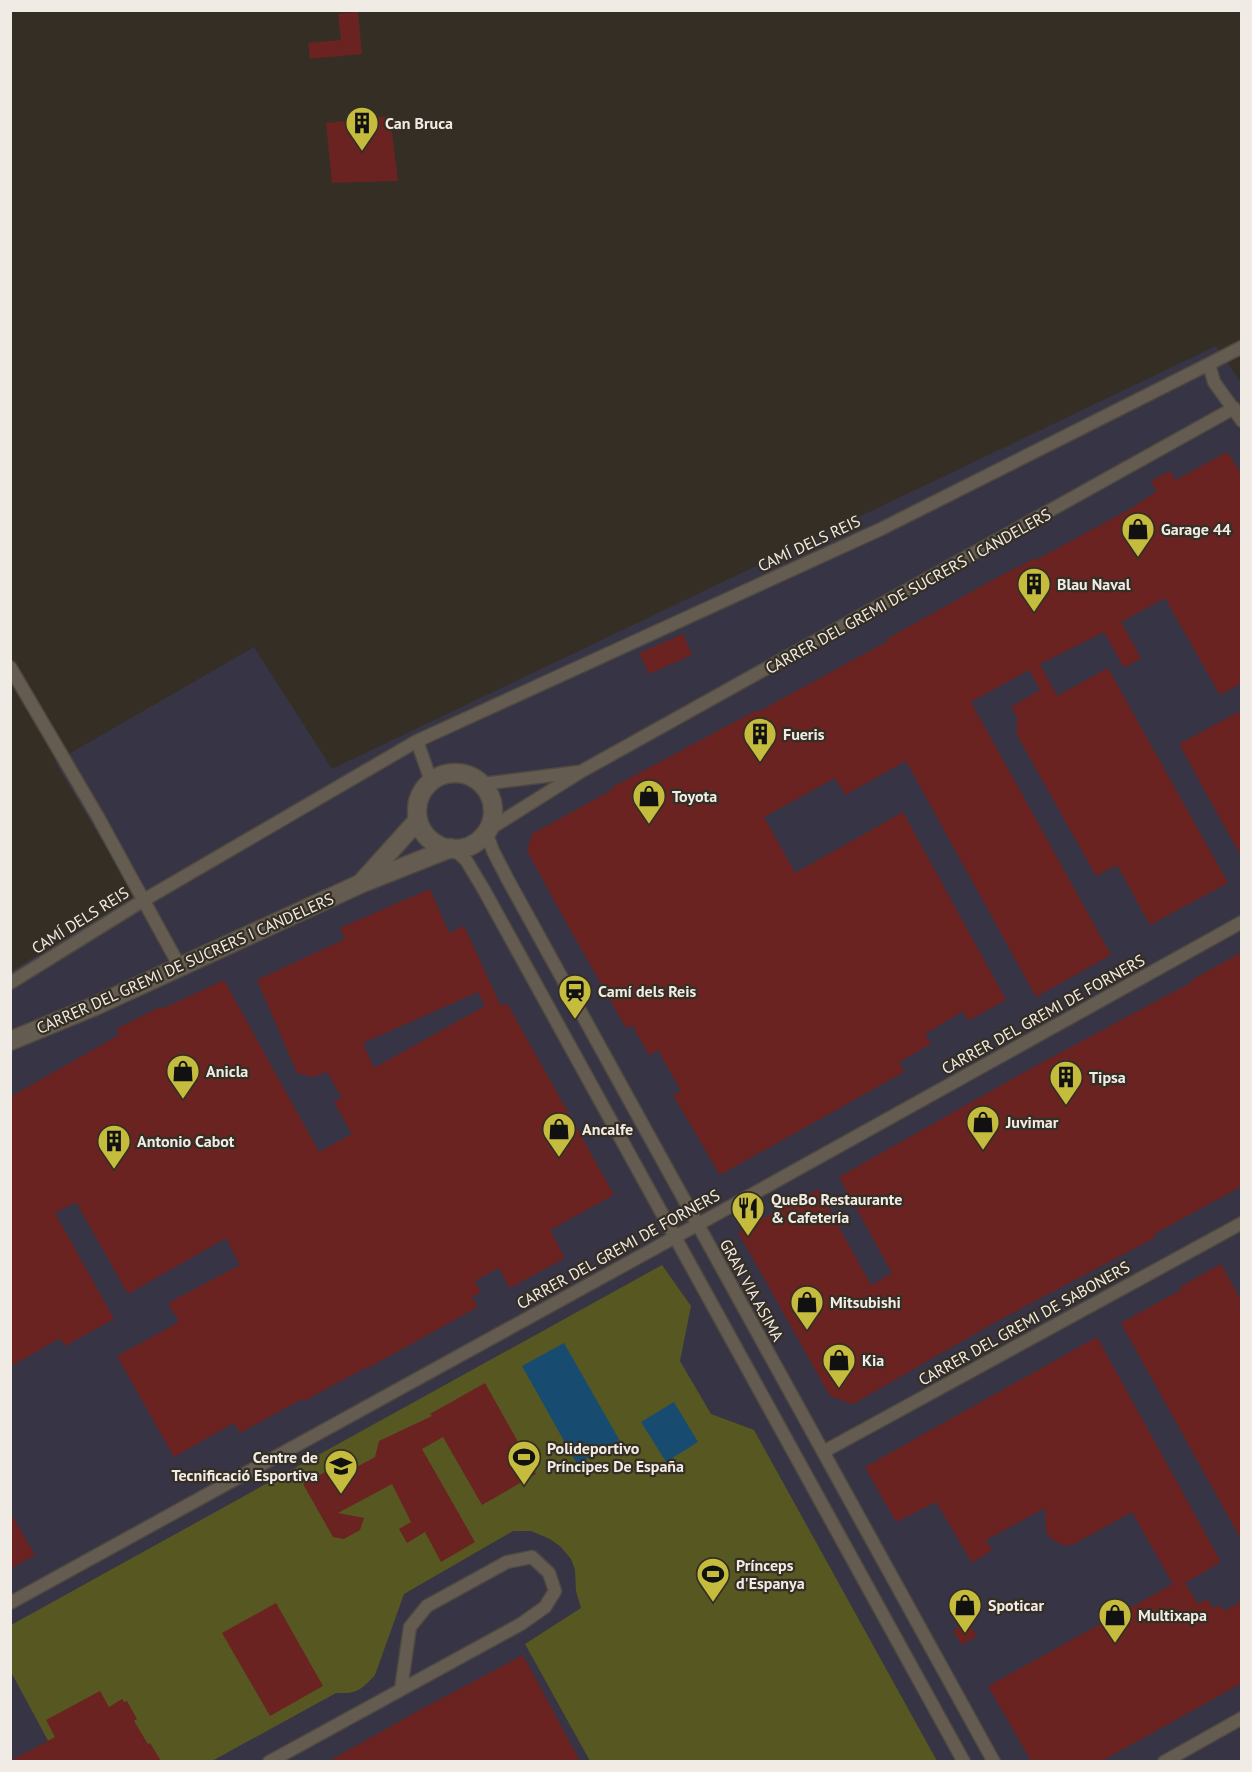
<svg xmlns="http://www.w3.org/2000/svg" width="1252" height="1772" font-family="'PT Sans',sans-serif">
<rect width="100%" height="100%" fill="#352e24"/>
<path fill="#373445" d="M1216,346L1242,384L1241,1761L11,1762V971L135,896L55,762L254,647L332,769Z"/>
<path fill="#575821" d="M662,1265L691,1306L680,1361L711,1414L754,1430L937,1761H590L525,1644L581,1608L576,1591L575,1570L571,1559L561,1547L550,1539L531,1531H513L404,1594L375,1675C361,1690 357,1694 336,1693L212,1761H59L11,1672V1625Z"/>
<path fill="#174c70" d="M564,1343L620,1441L577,1464L522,1366Z
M674,1402L698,1442L666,1462L641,1422Z"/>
<path fill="#6a2321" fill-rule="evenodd" d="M358,12L362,54L310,59L308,43L341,40L338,14Z
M390,116L398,181L332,183L326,123Z
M1227,452L1242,474V683L1220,695L1165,598L1121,622L1141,658L1124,668L1104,632L1040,664L1057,696L1108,668L1228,883L1150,925L1117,865L1096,876L1017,735V717L1011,707L1040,690L1029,670L971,702L1111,955L1036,997L906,761L845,795L835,778L764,817L795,873L903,812L1006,1000L968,1021L963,1011L925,1034L931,1044L899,1062L904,1072L720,1175L673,1095L681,1091L658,1050L649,1055L632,1025L626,1028L571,931L527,851L532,834L612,790L611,788L757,710L758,712L888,641L887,639L987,583L1035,558L1036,560L1130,509L1157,491L1151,481L1170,471L1176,480Z
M683,634L692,655L649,674L639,653Z
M1242,710V858L1179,744Z
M430,889L449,933L464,926L501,1006L507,1003L614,1195L550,1230L565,1258L510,1288L499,1268L475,1281L481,1292L472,1297L478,1307L366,1369L365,1368L304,1401L302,1399L240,1433L234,1423L174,1457L117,1356L179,1322L168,1303L240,1265L226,1238L128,1294L76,1202L55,1213L114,1319L65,1346L60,1338L10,1367V1097L119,1035L116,1029L160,1007L162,1009L224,980L319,1152L352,1134L334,1102L342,1098L327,1072L313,1077L297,1073L257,980L345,939L340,928ZM478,992L485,1006L374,1068L363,1043Z
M1242,952V1186L1154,1234L1156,1237L992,1324L853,1404L830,1396L738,1232L818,1189L871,1285L892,1273L839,1177L1028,1070L1192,982V980Z
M1221,1264L1242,1302V1541L1121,1323L1181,1290L1180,1287Z
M1097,1337L1221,1562L1185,1583L1198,1604L1207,1599L1214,1609L1220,1605L1224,1611L1242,1601V1683L1102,1761H1031L988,1686L1173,1584L1132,1512L1074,1544L1065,1546L1050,1538L1046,1531L1045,1508L986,1540L992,1550L972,1563L936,1502L896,1522L865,1467Z
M485,1383L536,1474L482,1505L443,1437L422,1449L475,1542L441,1562L425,1532L407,1543L399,1529L411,1522L392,1484L338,1513L364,1518L360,1530L344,1539L333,1537L303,1484L327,1471L342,1475L375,1457L379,1441L432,1416L430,1414Z
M10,1512L35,1555L10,1569Z
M276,1603L323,1686L270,1716L222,1633Z
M968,1622L977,1636L962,1645L953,1631Z
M523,1655L580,1761H329L416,1712Z
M100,1691L109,1707L122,1699L124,1702L127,1701L137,1719L134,1721L148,1744L150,1743L161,1761H10L55,1737L46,1720Z"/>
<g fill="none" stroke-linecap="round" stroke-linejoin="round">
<g stroke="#4f4941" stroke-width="15">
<path id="street" d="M1242,347L1209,364L1214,382L1242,421
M10,667L98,817L180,967
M431,781L417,741L881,529L1209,364
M482,784L578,772
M488,830L582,771L1234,408
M486,832L493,851L508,880L994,1762
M454,849L466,860L484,890L964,1762
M10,983L144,900L417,741
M823,1452L1242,1223
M10,1603L697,1225L1242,922
M269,1762L521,1624L545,1607L555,1591L549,1573L532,1557L507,1562L427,1606L410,1627L401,1689
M1164,1762L1242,1718"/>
</g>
<g stroke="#4f4941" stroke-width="21">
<path id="secondary" d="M417 811a38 38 0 1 1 76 0a38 38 0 1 1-76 0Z
M363,881L418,820
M10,1041L95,1006L360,884L451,848"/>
</g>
<use href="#street" stroke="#645c51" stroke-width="12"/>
<use href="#secondary" stroke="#645c51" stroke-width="18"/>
</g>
<defs>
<g id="building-pin" transform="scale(1.725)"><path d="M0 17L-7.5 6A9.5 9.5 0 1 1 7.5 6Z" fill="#c5bc3d" stroke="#352e24"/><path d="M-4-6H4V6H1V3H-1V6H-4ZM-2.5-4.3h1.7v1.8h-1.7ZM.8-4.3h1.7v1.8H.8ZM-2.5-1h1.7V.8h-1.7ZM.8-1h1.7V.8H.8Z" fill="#111"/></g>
<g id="shop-pin" transform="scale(1.725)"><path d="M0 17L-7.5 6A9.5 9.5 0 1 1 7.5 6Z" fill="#c5bc3d" stroke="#352e24"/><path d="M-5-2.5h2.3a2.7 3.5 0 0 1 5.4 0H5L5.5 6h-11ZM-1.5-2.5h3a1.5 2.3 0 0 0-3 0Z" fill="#111"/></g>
<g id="station-pin" transform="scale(1.725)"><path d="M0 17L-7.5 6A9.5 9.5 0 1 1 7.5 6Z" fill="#c5bc3d" stroke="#352e24"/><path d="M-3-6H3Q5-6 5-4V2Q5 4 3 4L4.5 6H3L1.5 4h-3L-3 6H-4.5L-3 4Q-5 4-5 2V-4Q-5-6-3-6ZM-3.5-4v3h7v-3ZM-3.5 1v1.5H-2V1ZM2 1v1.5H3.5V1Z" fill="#111"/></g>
<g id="restaurant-pin" transform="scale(1.725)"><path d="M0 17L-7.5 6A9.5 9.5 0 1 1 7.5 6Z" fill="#c5bc3d" stroke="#352e24"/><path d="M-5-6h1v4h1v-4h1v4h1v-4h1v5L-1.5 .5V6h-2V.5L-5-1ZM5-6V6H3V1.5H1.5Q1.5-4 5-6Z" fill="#111"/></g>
<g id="stadium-pin" transform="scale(1.725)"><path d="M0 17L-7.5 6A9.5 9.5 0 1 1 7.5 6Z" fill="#c5bc3d" stroke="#352e24"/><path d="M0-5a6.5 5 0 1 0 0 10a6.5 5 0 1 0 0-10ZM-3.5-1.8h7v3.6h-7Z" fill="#111"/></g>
<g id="school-pin" transform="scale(1.725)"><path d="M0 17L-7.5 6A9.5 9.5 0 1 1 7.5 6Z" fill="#c5bc3d" stroke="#352e24"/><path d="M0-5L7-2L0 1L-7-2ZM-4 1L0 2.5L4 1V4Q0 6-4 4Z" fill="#111"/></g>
</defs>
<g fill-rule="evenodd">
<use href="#building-pin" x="362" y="123"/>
<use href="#shop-pin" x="1138" y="529"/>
<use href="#building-pin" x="1034" y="584"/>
<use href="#building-pin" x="760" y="734"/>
<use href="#shop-pin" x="649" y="796"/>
<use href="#station-pin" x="575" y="991"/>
<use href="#shop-pin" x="183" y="1071"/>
<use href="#building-pin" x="1066" y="1077"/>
<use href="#shop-pin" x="983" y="1122"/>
<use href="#shop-pin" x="559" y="1129"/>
<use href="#building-pin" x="114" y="1141"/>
<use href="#restaurant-pin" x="748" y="1208"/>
<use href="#shop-pin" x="807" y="1302"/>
<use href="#shop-pin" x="839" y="1360"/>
<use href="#stadium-pin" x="524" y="1457"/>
<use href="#school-pin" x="341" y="1466"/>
<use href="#stadium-pin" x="713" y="1574"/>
<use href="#shop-pin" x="965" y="1605"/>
<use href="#shop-pin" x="1115" y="1615"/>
</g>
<g text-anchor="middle" stroke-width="4.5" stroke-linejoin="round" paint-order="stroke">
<g font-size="16" font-weight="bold" fill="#f0ece5" stroke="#352e24" text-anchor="start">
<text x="385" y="129">Can Bruca</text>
<text x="1161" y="535">Garage 44</text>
<text x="1057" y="590">Blau Naval</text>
<text x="783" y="740">Fueris</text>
<text x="672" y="802">Toyota</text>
<text x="598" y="997">Camí dels Reis</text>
<text x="206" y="1077">Anicla</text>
<text x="1089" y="1083">Tipsa</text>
<text x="1006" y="1128">Juvimar</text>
<text x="582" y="1135">Ancalfe</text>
<text x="137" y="1147">Antonio Cabot</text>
<text x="771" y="1205">QueBo Restaurante<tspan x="771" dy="18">&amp; Cafetería</tspan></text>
<text x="830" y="1308">Mitsubishi</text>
<text x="862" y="1366">Kia</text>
<text x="547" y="1454">Polideportivo<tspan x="547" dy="18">Príncipes De España</tspan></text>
<text x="318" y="1463" text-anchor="end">Centre de<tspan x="318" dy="18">Tecnificació Esportiva</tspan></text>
<text x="736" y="1571">Prínceps<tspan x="736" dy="18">d'Espanya</tspan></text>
<text x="988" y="1611">Spoticar</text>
<text x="1138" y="1621">Multixapa</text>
</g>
<g font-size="16" fill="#f0ece5" stroke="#352e24">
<text transform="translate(809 543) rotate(-25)" y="6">CAMÍ DELS REIS</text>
<text transform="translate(908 591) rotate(-29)" y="6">CARRER DEL GREMI DE SUCRERS I CANDELERS</text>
<text transform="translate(80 920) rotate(-32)" y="6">CAMÍ DELS REIS</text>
<text transform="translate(185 963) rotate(-24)" y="6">CARRER DEL GREMI DE SUCRERS I CANDELERS</text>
<text transform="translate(1043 1014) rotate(-29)" y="6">CARRER DEL GREMI DE FORNERS</text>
<text transform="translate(618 1249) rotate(-29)" y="6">CARRER DEL GREMI DE FORNERS</text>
<text transform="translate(752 1290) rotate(61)" y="6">GRAN VIA ASIMA</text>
<text transform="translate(1024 1323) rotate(-29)" y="6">CARRER DEL GREMI DE SABONERS</text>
</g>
</g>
<rect width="1252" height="1772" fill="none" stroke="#f0ece5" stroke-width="24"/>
</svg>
